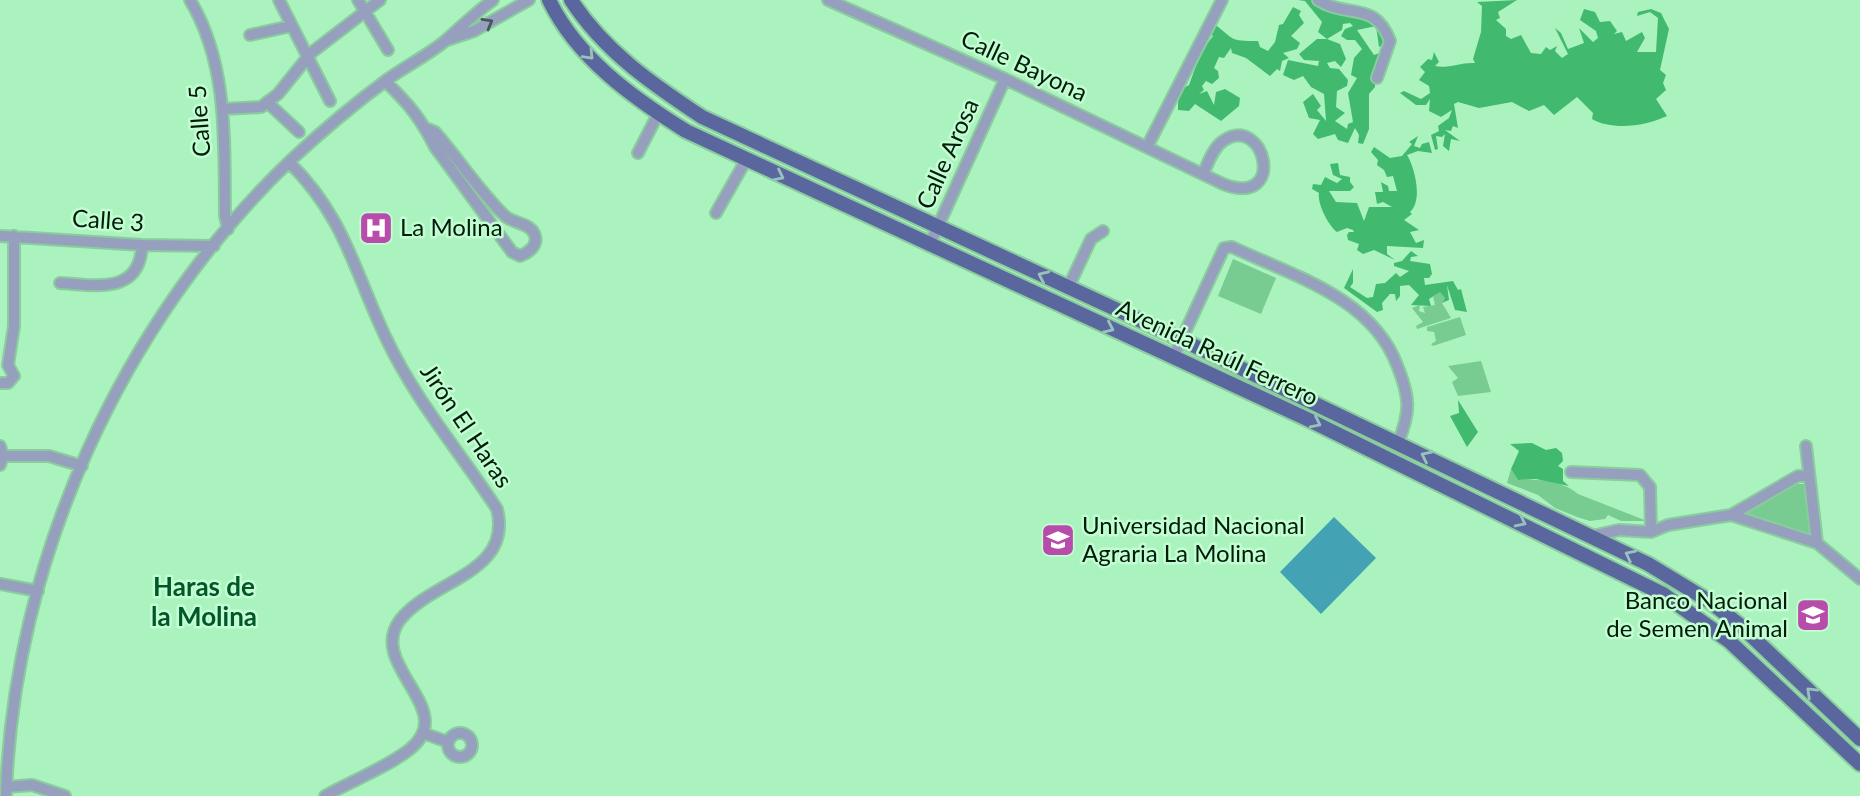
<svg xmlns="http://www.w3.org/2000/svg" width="1860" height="796" font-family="Lato,sans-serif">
<rect width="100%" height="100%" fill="#aaf3be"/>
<path fill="#78cc92" d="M1233,259L1276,278L1261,314L1218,296Z
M1440,291L1445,298L1442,303L1451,318L1417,329L1416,326L1423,322L1412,308L1420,305L1419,311L1425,313L1423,307L1435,305L1433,297Z
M1460,317L1466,335L1433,346L1431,344L1436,341L1434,332L1427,331V327Z
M1481,361L1491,392L1458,396L1452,382L1458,378L1448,366Z
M1511,469L1518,480C1539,479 1562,480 1578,494L1647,521H1621L1608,515L1605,519L1590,521L1577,517L1555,508L1538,495L1507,483Z
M1794,484H1807L1812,530L1807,534L1746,514Z"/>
<path fill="#41ba6f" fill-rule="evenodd" d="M1298,0H1314L1335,13L1358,14L1381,26L1385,44L1379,47L1376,26L1357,30L1374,55L1385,51L1375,76V87L1369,94V129L1363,144L1358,143L1359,135L1355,128L1348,143L1338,140L1335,134L1318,139L1313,134L1320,120L1309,118L1303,102L1313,94L1321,106L1317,110L1326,121L1324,94L1311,87L1303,76L1294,80L1283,75L1288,60L1318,66L1319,61L1304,60L1299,54L1317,39H1327L1318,32L1322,22L1305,1ZM1350,23L1353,26L1345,29L1341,36L1347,40H1355L1362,49L1354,58L1351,75L1357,78L1348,93L1353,122L1348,124L1347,129L1335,121L1345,113L1336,107L1337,91L1347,86L1348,80L1339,69L1330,68L1327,63L1335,61L1341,67L1346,59L1340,44L1327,39L1342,30L1343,24Z
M1517,0L1498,12L1500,18L1496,20L1506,29V36L1511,39L1521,35L1531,53L1541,54L1546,47L1550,50L1557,46L1555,51L1562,58L1568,54L1555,28L1561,33L1568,49L1584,43L1579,28L1593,42L1598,38L1596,31L1580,20L1584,9L1595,12L1600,22L1610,21L1617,31L1614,34L1622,32L1626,41L1642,32L1645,38L1637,52H1656L1658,18L1650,12L1637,16L1638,12L1651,9L1661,13L1669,29L1660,70L1666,75L1663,83L1666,90L1656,99L1667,116C1646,126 1613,131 1592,119L1593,113L1577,97L1554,115L1544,105L1529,111L1512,102L1479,108L1458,102L1454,104L1458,128L1453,126L1451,131L1445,130L1460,141L1451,139L1449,151L1443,146L1445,134L1442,137L1436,136L1438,149L1435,150L1431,135L1439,131L1438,126L1449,118L1452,110L1441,117L1429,111L1430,99L1426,105H1416L1400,93L1404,91L1421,99L1430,93L1429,86L1419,80L1425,72L1420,67L1428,59L1432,60L1434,52L1439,62L1435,66C1447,69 1461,62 1475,63L1473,59L1481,32L1482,6L1477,2Z
M1293,7L1301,11L1299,15L1304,23L1291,36L1300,43L1297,49L1283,53L1289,58L1282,61L1280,71L1277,69L1270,76L1246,58L1232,53L1231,48L1224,58L1219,57L1214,68L1218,71L1219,78L1212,84L1206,81L1202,86L1204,90L1199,94L1207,91L1214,105L1216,92L1225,89L1240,98L1239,106L1221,121L1195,104L1189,111L1178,110C1178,98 1178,90 1189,85L1201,52L1213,36L1210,33L1214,24C1236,40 1228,41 1258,41L1260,47L1268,51L1275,42L1279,25L1283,24Z
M1418,136L1414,146L1420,148L1422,144L1429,142L1432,153L1418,151L1407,155C1415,168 1423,201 1410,212L1412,214L1404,220L1419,230L1410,232L1416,243L1424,240L1423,248L1387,246V254L1395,260L1374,250L1363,254L1357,250L1359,244L1348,240L1347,235L1349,232H1354L1353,230L1347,228L1337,232C1328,225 1317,203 1319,193L1312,189L1313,184L1321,185L1325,177L1337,183L1342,179L1333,175L1330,164L1338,163L1340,175L1350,177V182L1354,187L1350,191H1329L1336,202L1357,203L1364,221L1369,207H1392L1383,202L1377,204L1375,192H1383L1381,182L1388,186L1389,191H1397L1393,176L1387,177L1384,170L1377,165L1378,160L1371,152L1374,147L1390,158L1402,156L1412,144L1409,142Z
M1411,251L1418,256L1411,257L1410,261L1430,264L1432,274L1429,278H1424L1425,285L1453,281L1458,290L1461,289L1467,312L1455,310L1447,285L1449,300L1442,303L1445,298L1440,292L1429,299L1431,306L1411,305L1419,295L1409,285L1400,286V296L1396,301L1395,294H1390L1382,303L1383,310L1377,312L1344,288L1353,269V283L1350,287L1367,298L1373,297L1376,284L1385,283L1396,273L1400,277L1409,271L1394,266V263L1402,261Z
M1458,400L1478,432L1467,447L1450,416L1459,413Z
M1532,443L1546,450L1556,448L1562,453L1563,461L1558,466L1563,469V481L1569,486L1536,479L1518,480L1511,469L1519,451L1510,444Z"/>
<path fill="#44a2b5" d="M1334,517L1376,558L1321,614L1280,572Z"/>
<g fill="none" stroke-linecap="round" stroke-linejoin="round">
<g stroke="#8bcc9e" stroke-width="14">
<path id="minor" d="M190,0C229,65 224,144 225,216L228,229
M279,0L330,101
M358,0L388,50
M828,0L1005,79L1223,184C1288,209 1265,112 1223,141C1213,148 1208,163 1203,174
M1318,0C1348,19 1375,0 1390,41L1377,78
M250,35L291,26
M447,40L474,31L529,0
M385,81C409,104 421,119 435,147L512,252L520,256C528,253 538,246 535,236C532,223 514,224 505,216C479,191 458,158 435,132L428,129
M267,102L299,132
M224,109L261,107L278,94L311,53L380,0
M1147,147L1222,0
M638,153L658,114
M289,162C346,219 353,269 386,338C415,400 460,452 497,509C513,574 432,579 400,620C366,665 460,709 410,749C388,767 351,781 325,796
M716,213L746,160
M0,236L142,245L214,246
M929,246L1005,79
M60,283C96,285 140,295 142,245
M1068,288L1091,239L1103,231
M1173,358L1224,248L1232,247C1293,276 1371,297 1397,365C1410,397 1411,411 1398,443
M0,383H8L14,376L8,365L14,326V236
M0,446L3,456L0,465
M1806,446L1817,543
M3,456H49L82,466
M1571,472L1640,475L1650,487L1651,532
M1731,515L1798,476H1808
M1592,536L1619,530L1651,532L1668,525L1731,515L1817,543L1860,579
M0,584L38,591
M448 745a12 12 0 1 1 24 0a12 12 0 1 1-24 0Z
M423,733L448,742
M6,787L32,785L65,796
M6,796C13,562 121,322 291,160C321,132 354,104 388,79C406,66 428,55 445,41C461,27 475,13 493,0"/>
</g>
<g stroke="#8bcc9e" stroke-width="18">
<path id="major" d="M549,0C577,58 633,98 686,131L1307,419L1663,594L1729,641L1860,764
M571,0C604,51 652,84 702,117L1182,340L1648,564L1709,601L1741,626L1860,739"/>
</g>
<use href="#minor" stroke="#969fbd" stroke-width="10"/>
<use href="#major" stroke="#5a679e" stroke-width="14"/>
</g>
<defs><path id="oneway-chevron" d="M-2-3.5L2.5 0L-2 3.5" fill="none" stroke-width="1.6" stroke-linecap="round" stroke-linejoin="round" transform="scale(1.75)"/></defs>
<use stroke="#44575b" href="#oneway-chevron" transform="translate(488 23) rotate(-30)"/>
<g stroke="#99c1bd">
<use href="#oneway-chevron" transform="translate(589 55) rotate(46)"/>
<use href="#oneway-chevron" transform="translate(779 176) rotate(26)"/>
<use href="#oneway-chevron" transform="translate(1043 276) rotate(-155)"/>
<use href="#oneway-chevron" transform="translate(1109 328) rotate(25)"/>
<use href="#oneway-chevron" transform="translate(1316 423) rotate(26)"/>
<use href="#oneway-chevron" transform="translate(1426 456) rotate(-154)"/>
<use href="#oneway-chevron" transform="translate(1521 522) rotate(26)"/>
<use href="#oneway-chevron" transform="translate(1630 555) rotate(-153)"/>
<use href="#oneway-chevron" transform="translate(1811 692) rotate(-136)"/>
</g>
<defs>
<g id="hospital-square" transform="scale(1.75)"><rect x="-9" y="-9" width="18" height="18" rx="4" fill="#b84cab" stroke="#c3fdd2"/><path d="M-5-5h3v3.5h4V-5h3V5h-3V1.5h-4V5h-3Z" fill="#fff"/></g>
<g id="university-square" transform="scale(1.75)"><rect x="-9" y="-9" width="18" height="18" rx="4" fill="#b84cab" stroke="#c3fdd2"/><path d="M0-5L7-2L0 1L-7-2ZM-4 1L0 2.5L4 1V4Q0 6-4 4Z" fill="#fff"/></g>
</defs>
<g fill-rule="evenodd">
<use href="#hospital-square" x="376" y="228"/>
<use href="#university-square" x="1058" y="540"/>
<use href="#university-square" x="1813" y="615"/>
</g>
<g text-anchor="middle" stroke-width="5" stroke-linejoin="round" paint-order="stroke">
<g font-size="24" fill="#001c0a" stroke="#c3fdd2">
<text transform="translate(1024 66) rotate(25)" y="8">Calle Bayona</text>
<text transform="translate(200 121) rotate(-94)" y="8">Calle 5</text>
<text transform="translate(948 154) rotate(-66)" y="8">Calle Arosa</text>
<text transform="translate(108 221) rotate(4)" y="8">Calle 3</text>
<text transform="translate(1217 353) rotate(25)" y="8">Avenida Raúl Ferrero</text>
<text transform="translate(466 426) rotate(56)" y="8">Jirón El Haras</text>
</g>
<g font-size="24" fill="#001c0a" stroke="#c3fdd2" text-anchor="start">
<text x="400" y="236">La Molina</text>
<text x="1082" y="534">Universidad Nacional<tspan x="1082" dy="28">Agraria La Molina</tspan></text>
<text x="1788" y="609" text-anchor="end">Banco Nacional<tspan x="1788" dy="28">de Semen Animal</tspan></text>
</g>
<g font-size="26" font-weight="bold" fill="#01562a" stroke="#c3fdd2">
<text x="204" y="596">Haras de<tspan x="204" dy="30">la Molina</tspan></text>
</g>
</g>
</svg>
